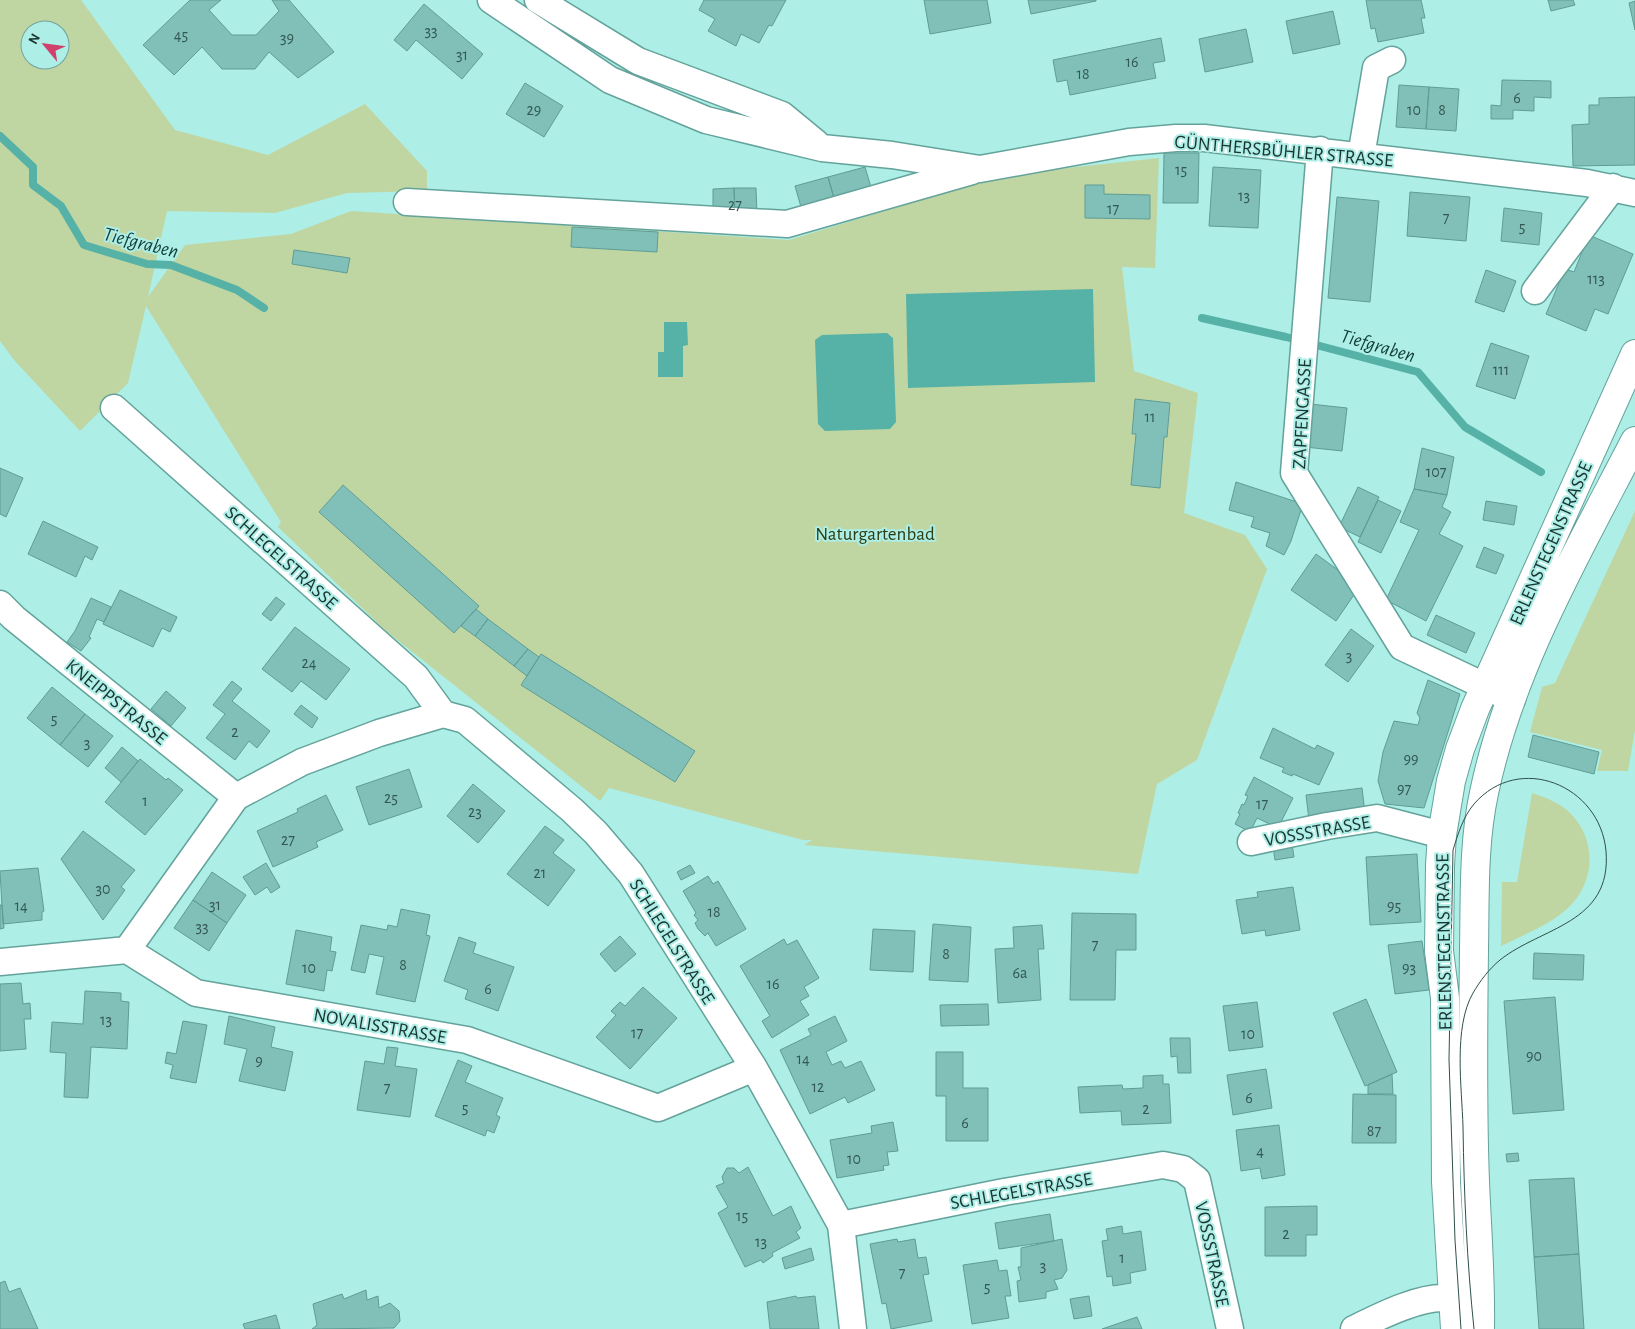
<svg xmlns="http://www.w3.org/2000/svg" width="1635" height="1329" font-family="'Alegreya Sans',sans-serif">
<rect width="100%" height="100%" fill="#adeee6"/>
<path fill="#c0d6a2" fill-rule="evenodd" d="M0,0H81L175,130L268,155L365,104L427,171V191L347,193L275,213L167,211L148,297L185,245L291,234L351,211L789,240L1003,175L1159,158L1155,268L1122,267L1134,371L1198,393L1184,513L1245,535L1267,569L1197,760L1157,784L1138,874L804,845L812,840H803L609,788L600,801L386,631L278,527L281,522L146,306L128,383L80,431L14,360L0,341ZM30,30H60V60H30Z
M1635,511V730L1628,771H1597L1602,750L1530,732L1542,687L1555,683Z
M1532,793C1547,798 1561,803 1572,815C1597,842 1595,883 1568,908C1550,925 1523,935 1501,946L1502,882H1517Z"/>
<path fill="#56b1a7" d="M1093,289L1095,382L908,388L906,294Z
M664,322H687L688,345L683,346V377H658V352H664Z
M887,333L893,338L896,422L890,429L825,431L818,424L815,340L822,335Z"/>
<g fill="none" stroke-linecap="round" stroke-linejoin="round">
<path stroke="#56b1a7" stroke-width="8" d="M0,136L33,167V185L61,206L84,245L147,264L171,265L237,290L264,308
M1202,318L1286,337L1418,372L1465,427L1541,472"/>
</g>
<path fill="#80c0b8" stroke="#5e9d96" d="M190,0H221L209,10L232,35H256L279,11L272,0H289L334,52L298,78L269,52L255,69H222L202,47L174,75L143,45Z
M704,0H786L772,26L769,25L759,43L741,34L736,46L708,31L715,19L699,10Z
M924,0H987L991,23L930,34Z
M1028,0H1096V1L1031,14Z
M1366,0H1421L1425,18H1421L1424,33L1378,42L1375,28L1371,29Z
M1548,0H1573L1575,5L1551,11Z
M1635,1V30L1629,3Z
M424,4L483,54L462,79L416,40L407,51L394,40Z
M1333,11L1340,44L1293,54L1286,21Z
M1246,29L1253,62L1205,72L1199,39Z
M1161,38L1165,61L1153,63L1156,78L1070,95L1067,80L1057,82L1053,60Z
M1502,80L1551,81V98L1534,97V111L1513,110V119H1491V105L1501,106Z
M525,83L563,106L544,137L506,114Z
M1399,85L1429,87L1426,129L1396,127Z
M1429,87L1459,89L1456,131L1426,129Z
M1635,97V165L1573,166L1572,125L1589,124V105H1599V98Z
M1164,153H1199L1198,203H1163Z
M865,167L873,194L836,205L828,177Z
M1213,167L1261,170L1258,228L1209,226Z
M828,177L836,205L803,214L795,186Z
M1085,185H1104V194L1150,195V219L1085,218Z
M734,188H756L757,215L735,216Z
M734,188L735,216H713V189Z
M1410,192L1470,197L1466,241L1407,236Z
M1337,197L1379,201L1370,302L1328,298Z
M1504,208L1542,213L1539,245L1501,241Z
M572,227L658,232L657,252L571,247Z
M1589,235L1633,254L1608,314L1595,309L1586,331L1546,314L1565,269L1574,272Z
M294,250L350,258L347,273L292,264Z
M1486,270L1516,281L1504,312L1475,302Z
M1491,343L1529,356L1515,399L1476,386Z
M1135,399L1170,403L1167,437H1164L1160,488L1131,485L1136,434H1132Z
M1310,404L1347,408L1342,451L1305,447Z
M1422,448L1454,457L1447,495L1414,489Z
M0,468L23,478L6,517L0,514Z
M1236,482L1303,504L1291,541L1284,555L1266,546L1270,533L1251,527L1254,517L1229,510Z
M343,485L479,606L454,633L319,512Z
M1358,487L1379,497L1360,537L1339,527Z
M1414,489L1447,495L1442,507L1451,512L1439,534L1463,546L1426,621L1386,600L1419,530L1400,522Z
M1378,500L1401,511L1381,553L1358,542Z
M1486,501L1517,506L1514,525L1483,520Z
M43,521L98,547L92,560L85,556L76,577L28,554Z
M1484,547L1504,555L1496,574L1476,567Z
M1316,554L1360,586L1336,621L1291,590Z
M120,590L177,617L170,632L162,628L153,647L103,624Z
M276,597L285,604L271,621L262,614Z
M91,598L111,607L104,622L97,619L89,637L91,638L81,651L67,642L75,631Z
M476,609L488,619L475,636L461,626Z
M1436,615L1475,633L1466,653L1427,635Z
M488,619L528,649L514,666L475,636Z
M295,627L350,669L326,700L301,681L292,692L262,669Z
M1351,629L1374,646L1348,682L1325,665Z
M528,649L539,657L527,676L514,666Z
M541,654L695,751L675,782L521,685Z
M1428,680L1460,694L1424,808L1385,804L1378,781L1383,752L1394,721L1418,725L1420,718L1417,713Z
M232,681L242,689L232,701L270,731L257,748L249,741L235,760L206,738L225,714L213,705Z
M52,687L85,714L60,745L27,718Z
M166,691L186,708L171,726L151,709Z
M301,705L318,718L312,728L294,714Z
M85,714L113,736L88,767L60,745Z
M1273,728L1315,749L1317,745L1334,753L1319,785L1293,774L1292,776L1282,772L1284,768L1260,758Z
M1533,735L1599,752L1594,774L1528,757Z
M122,747L138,761L121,782L105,768Z
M140,759L166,780L168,778L183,790L145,835L105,802Z
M409,769L422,807L369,825L356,787Z
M1254,777L1293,798L1278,828L1257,818L1250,832L1235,824L1240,814L1238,813L1242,804L1244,805L1248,796L1245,795Z
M473,784L505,811L478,843L447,816Z
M1362,788L1365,813L1309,820L1306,795Z
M326,795L343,830L316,842L318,847L273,867L257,831L298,812L297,809Z
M545,826L564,840L553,853L575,870L548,906L507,874Z
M83,831L135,870L121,887L125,890L103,920L61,859Z
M1292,844L1294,857L1275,860L1273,847Z
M1417,854L1421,922L1370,925L1366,857Z
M266,863L280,887L271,893L267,887L255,895L243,877Z
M690,865L695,873L681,880L677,872Z
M38,868L44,911L42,912V920L3,924L0,871Z
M212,872L246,895L227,923L193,900Z
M708,876L713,884L718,881L746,929L716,946L708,933L705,936L698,929L695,923L698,920L694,915L696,913L683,891Z
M1293,887L1300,930L1266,936L1265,930L1242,934L1236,900L1258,897L1257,892Z
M193,900L227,923L209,951L174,928Z
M0,905H2L4,928L0,929Z
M401,909L430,915L426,935L430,936L415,1002L376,994L384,957L369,954L365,973L351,970L361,925L387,930L388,925L397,927Z
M1072,913L1136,914V950H1116L1115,1000H1070Z
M933,924L971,927L968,982L929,980Z
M1042,925L1044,949H1038L1041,1000L998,1003L995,949L1014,948L1013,927Z
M873,929L915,931L913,972L870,970Z
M296,930L332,937L330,951L336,952L332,971L327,970L324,991L286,984Z
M620,936L636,954L615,972L600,954Z
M459,937L476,943L473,953L514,967L498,1011L465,999L468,990L444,981Z
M784,939L787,945L797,940L819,978L804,987L809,996L800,1001L809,1015L772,1038L762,1021L770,1016L740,966Z
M1422,941L1429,990L1395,994L1388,945Z
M1534,953L1584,955L1583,980L1533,979Z
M21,983L23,1004L30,1003L31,1019H24L26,1049L0,1051V984Z
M643,987L677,1018L630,1069L596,1037L616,1015L611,1011L620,1002L625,1006Z
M85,991L121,993V1001L129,1002L127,1049L91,1047L88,1098L64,1097L66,1053L50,1052L52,1022L83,1024Z
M1555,997L1564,1110L1513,1114L1504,1001Z
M1366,999L1397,1072L1365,1086L1333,1013Z
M1257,1002L1263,1047L1229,1051L1223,1006Z
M988,1004L989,1025L941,1026L940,1005Z
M229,1016L275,1027L271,1047L293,1052L285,1091L239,1081L247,1049L224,1044Z
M835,1016L847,1041L826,1052L832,1065L841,1061L845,1068L861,1061L875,1090L848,1103L845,1097L810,1114L780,1050L811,1035L808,1029Z
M183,1021L207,1025L196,1083L170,1078L173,1065L165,1063L167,1052L176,1054Z
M1170,1038H1190L1191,1073H1178L1177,1056L1171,1057Z
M387,1047L398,1048L395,1066L417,1069L410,1117L357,1110L365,1061L384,1064Z
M936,1052H963V1088H988V1141H946V1096H936Z
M458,1060L472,1066L465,1082L503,1098L496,1115L500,1117L494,1133L487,1130L485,1136L435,1116Z
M1266,1069L1272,1108L1233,1115L1227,1075Z
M1392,1074L1393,1094H1368V1085Z
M1163,1075V1084H1169L1171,1123L1122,1125L1121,1111L1080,1113L1078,1087L1122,1085L1123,1089L1143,1088V1076Z
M1353,1094L1396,1095V1143H1352Z
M893,1122L898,1151L887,1152L889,1165L883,1166L884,1170L837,1178L830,1140L872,1133L871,1126Z
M1279,1125L1285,1175L1262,1179L1260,1168L1241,1171L1236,1130Z
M1518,1153L1519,1161L1507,1162L1506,1154Z
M748,1167L773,1216L791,1206L801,1228L796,1232L800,1238L772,1253L773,1256L763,1263L761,1260L745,1267L718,1213L728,1207L716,1186L724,1183L722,1177L727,1168H734L739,1173Z
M1574,1178L1579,1254L1534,1257L1529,1180Z
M1317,1206V1235H1306V1256H1265V1207Z
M1050,1214L1054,1241L999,1249L995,1223Z
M1122,1226L1123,1234L1141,1231L1146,1270L1130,1273L1131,1283L1113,1286L1112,1276L1107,1277L1102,1241L1108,1240L1106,1229Z
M897,1239L898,1242L915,1239L918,1258L926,1257L929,1274L923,1275L932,1321L891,1329L886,1303L882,1304L870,1244Z
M1062,1239L1067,1270L1062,1278L1054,1280L1058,1289L1046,1292V1298L1019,1302L1017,1281L1021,1280L1018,1267H1021V1248Z
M811,1248L814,1260L785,1269L782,1258Z
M1579,1254L1584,1329H1539L1534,1257Z
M997,1260L999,1271L1007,1270L1011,1296H1005L1009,1318L972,1324L963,1265Z
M5,1281L9,1292L20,1288L38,1329H0V1283Z
M366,1290L367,1300L378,1296L379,1308L390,1303L399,1311L400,1321L394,1328L312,1329L317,1325L313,1304L342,1294L344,1299Z
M796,1296L797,1298L815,1296L819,1329H770L767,1302Z
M1089,1296L1092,1316L1074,1319L1070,1299Z
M276,1315L280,1329H245L243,1324Z
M1137,1317L1142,1329H1102Z"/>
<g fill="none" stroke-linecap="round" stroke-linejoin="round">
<g stroke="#63a39b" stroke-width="29">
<path id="minor" d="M491,0L610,80L706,120L822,148L892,155L980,169L1129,142L1176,138H1204L1587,183L1635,193
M538,0L638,61L782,115L816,143
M1320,150L1294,473L1402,647L1512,699
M1361,156L1376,68L1392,60
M407,202L787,224L972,171
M1535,291L1613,187
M114,408L416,677L443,714
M0,604L14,618L236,797
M1251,842L1327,826L1377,818L1442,835
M127,950L236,797L302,762L379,733L443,714L465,720L572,810L596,833L631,874L754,1068L841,1225L1004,1192L1163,1165L1183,1169L1197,1180L1230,1329
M0,962L127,950L196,993L467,1040L658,1108L754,1068
M841,1225L853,1329
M1354,1329C1378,1317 1425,1293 1452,1299C1458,1300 1466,1308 1471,1312"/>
</g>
<g stroke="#63a39b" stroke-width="30">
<path id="major" d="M1455,1329L1446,1182L1445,998L1439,951L1440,865L1442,835L1451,781L1460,749L1475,709L1635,354
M1480,1329C1481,1279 1477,1231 1475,1181C1472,1104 1473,1027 1474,950C1475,898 1473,844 1484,793C1510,668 1577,553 1635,441"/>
</g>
<use href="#minor" stroke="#fff" stroke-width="26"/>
<use href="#major" stroke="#fff" stroke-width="28"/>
<path stroke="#2f504c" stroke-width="1" d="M1461,1329L1455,1240L1449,1059L1453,850C1458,834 1463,817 1474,804C1519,752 1600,785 1606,851C1612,924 1541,927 1500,960C1489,969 1480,981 1473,993C1453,1028 1462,1088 1463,1127C1464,1195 1467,1262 1474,1329"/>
</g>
<g text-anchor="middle" stroke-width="4" stroke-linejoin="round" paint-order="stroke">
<g font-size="16" fill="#335753">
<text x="431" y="36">33</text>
<text x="181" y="40">45</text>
<text x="287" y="43">39</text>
<text x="462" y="60">31</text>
<text x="1132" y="67">16</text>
<text x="1083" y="79">18</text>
<text x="1517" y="103">6</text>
<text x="534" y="115">29</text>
<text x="1414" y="115">10</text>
<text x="1442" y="115">8</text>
<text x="1181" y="175">15</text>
<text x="1244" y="201">13</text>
<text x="735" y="210">27</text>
<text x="1113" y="214">17</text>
<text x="1446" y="223">7</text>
<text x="1522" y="232">5</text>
<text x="1596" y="284">113</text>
<text x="1501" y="375">111</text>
<text x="1150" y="422">11</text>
<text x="1436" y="477">107</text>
<text x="1349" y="661">3</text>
<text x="309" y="668">24</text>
<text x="54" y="724">5</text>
<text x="235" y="737">2</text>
<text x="87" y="748">3</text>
<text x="1411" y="764">99</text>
<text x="1404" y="794">97</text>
<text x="391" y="803">25</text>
<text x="145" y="806">1</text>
<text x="1262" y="809">17</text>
<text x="475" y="817">23</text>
<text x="288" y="845">27</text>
<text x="540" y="878">21</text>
<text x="103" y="894">30</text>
<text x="215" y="910">31</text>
<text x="21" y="911">14</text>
<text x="1394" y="911">95</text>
<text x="714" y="917">18</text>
<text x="202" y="932">33</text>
<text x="1095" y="950">7</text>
<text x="946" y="959">8</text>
<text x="403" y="970">8</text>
<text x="309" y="973">10</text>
<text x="1409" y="973">93</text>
<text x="1020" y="978">6a</text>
<text x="773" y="989">16</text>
<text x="488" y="994">6</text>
<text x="106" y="1025">13</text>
<text x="637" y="1038">17</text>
<text x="1248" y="1039">10</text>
<text x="1534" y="1061">90</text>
<text x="803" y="1064">14</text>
<text x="259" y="1066">9</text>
<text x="818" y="1092">12</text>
<text x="387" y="1093">7</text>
<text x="1249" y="1103">6</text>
<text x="465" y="1113">5</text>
<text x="1146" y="1114">2</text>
<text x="965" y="1128">6</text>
<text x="1374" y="1136">87</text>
<text x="1260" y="1156">4</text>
<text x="854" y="1164">10</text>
<text x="742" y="1221">15</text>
<text x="1286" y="1239">2</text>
<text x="761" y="1247">13</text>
<text x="1122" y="1263">1</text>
<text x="1043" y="1271">3</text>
<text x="902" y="1278">7</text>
<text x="987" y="1292">5</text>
</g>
<g font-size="19" fill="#193431" stroke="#adeee6">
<text transform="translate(1284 150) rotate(5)" y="7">GÜNTHERSBÜHLER STRASSE</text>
<text transform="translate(1301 414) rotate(-87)" y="7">ZAPFENGASSE</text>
<text transform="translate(1550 543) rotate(-66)" y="7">ERLENSTEGENSTRASSE</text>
<text transform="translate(282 557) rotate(42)" y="7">SCHLEGELSTRASSE</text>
<text transform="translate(117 701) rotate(39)" y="7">KNEIPPSTRASSE</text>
<text transform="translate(1317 830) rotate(-10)" y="7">VOSSSTRASSE</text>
<text transform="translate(673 941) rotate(58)" y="7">SCHLEGELSTRASSE</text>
<text transform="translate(1443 942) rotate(-91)" y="7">ERLENSTEGENSTRASSE</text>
<text transform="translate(380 1025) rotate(10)" y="7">NOVALISSTRASSE</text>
<text transform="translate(1021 1190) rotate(-10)" y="7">SCHLEGELSTRASSE</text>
<text transform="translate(1213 1254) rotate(78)" y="7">VOSSSTRASSE</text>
</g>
<g font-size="19" fill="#2e3e11" stroke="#adeee6">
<text x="875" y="540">Naturgartenbad</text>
</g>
<g font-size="20" font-style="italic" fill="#113c38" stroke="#adeee6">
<text transform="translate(141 242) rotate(14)" y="7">Tiefgraben</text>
<text transform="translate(1378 345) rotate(16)" y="7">Tiefgraben</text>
</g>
</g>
<g transform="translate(45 45) rotate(299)"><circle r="24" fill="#adeee6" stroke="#72a49e"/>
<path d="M0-4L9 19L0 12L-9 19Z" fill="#cf416c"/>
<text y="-8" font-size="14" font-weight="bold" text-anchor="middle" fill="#193431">N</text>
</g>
</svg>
